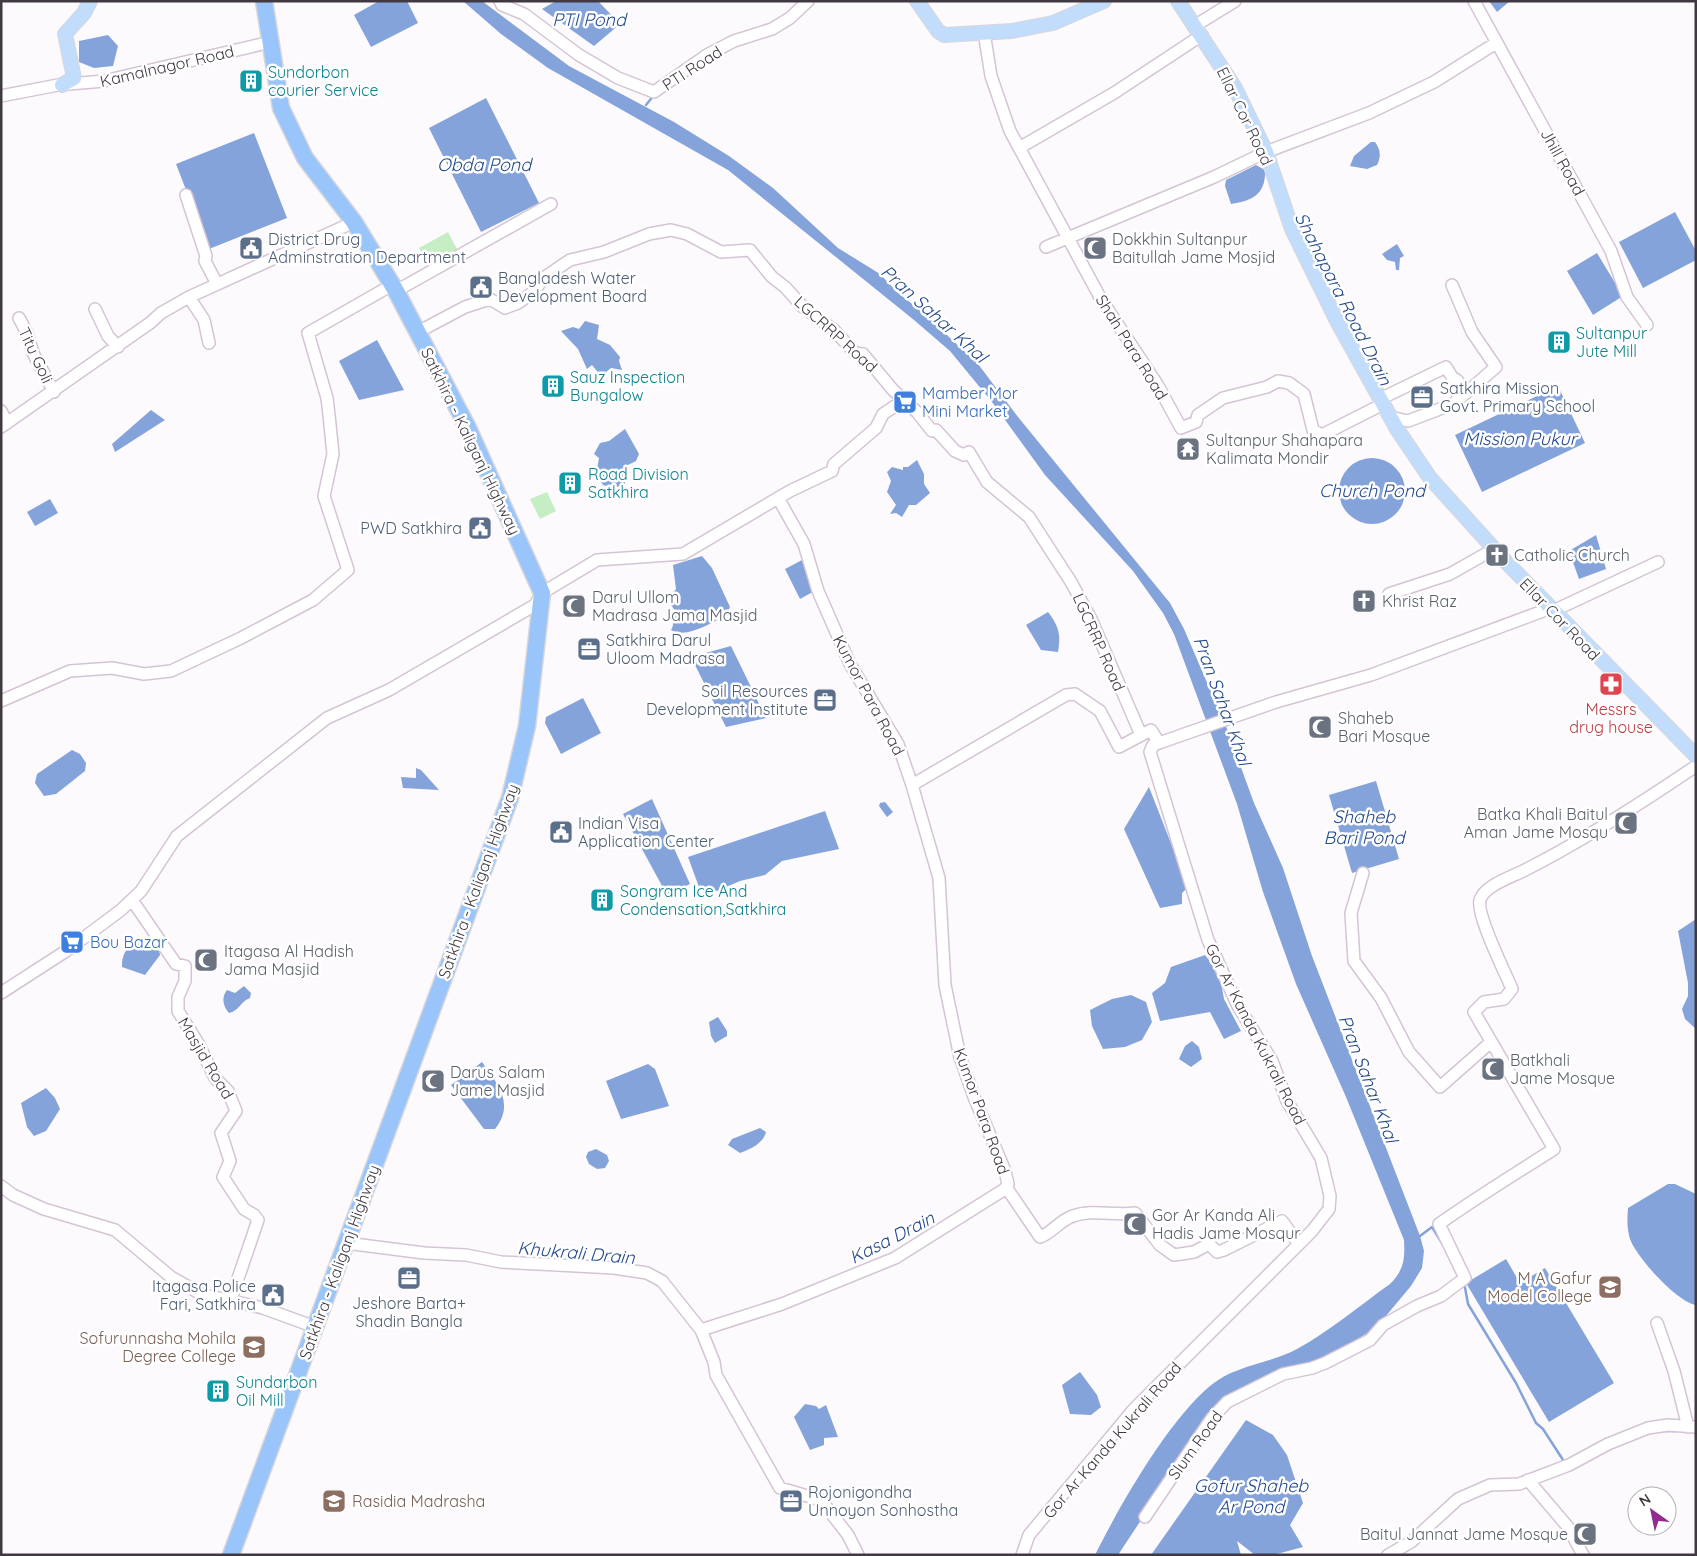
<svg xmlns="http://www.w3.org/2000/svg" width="1697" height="1556" font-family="Quicksand,sans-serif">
<rect width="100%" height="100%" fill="#fdfafd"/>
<path fill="#c6eec5" d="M448,232L457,249L428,265L419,248Z
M547,492L556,511L540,519L530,499Z"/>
<path fill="#83a3da" d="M379,1H407L418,23L371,47L354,15Z
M463,1H482L569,66L674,122L729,156L773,188L838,248L880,274L898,293L920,310L978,364L1018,417L1170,603L1184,629L1227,729L1254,803L1283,868L1312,956L1420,1236L1424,1251L1422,1268L1411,1286L1380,1323L1366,1334L1322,1359L1244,1390L1180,1461L1118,1555H1095C1120,1505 1168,1421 1210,1386C1234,1365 1269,1364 1297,1349C1330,1331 1359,1306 1390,1284C1404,1270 1405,1259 1404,1240L1346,1097L1296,984L1263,892L1237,804L1174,634L1163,613L1133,571L1045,475L992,402L950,351L914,320L728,170L548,68L501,34Z
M556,1H598L620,24L594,46L542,9Z
M1489,1H1510L1497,12Z
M108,35L118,46L113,66L94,68L79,62V41Z
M486,98L539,203L481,232L429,128Z
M254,133L287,218L209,249L176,164Z
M1371,142H1375C1381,150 1381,157 1377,165L1367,169L1350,166L1354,156Z
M1256,165L1265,170C1266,193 1254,201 1231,204L1225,186L1226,180Z
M1675,212L1696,251V260L1643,288L1619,242Z
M1397,244L1404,256L1400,258L1399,270H1396L1395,262L1387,260L1382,254Z
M1597,253L1623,296L1593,315L1567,271Z
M585,321L599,325L597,339L610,345L620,357L619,361L622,370L611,368L601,376L592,365L587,369L578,349L561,331L573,327L579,329Z
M377,340L404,390L359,400L339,361Z
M1558,386L1585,443L1482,492L1455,435Z
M151,410L165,420L115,452L112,444Z
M625,429L639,454L636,461L628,465L625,484L614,488L603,485L596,475L599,458L594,454L600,443L609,441Z
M1339 491a33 33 0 1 1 66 0a33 33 0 1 1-66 0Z
M917,460L924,474V484L930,493L916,505H909L902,517L896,513L890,514L896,505L887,492L891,481L887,472L892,467L903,470V467H908Z
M50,499L58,513L35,526L27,512Z
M1596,535L1606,569L1579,579L1569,551Z
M702,556L712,568L730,607L725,616C710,623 687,639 671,630C675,624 672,618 676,612L671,605L670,597L676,589L673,565Z
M802,560L818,589L800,599L785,569Z
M1048,612C1059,626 1061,635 1058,652L1041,650L1026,625Z
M731,646L766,718L726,727L691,657Z
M583,698L601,733L561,754L545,723L546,717Z
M72,750L80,754L86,763L85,771L56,794L44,796L35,783L37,774Z
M416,768L421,770L439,790L403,788L401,777L416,778Z
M1376,781L1399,859L1352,873L1329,795Z
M1149,787L1188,887L1182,893V904L1160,908L1124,829Z
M652,799L690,884L667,895L623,814Z
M885,802L893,812L887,817L879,806L880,803Z
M825,811L839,849L782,861L765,875L740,881L717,891L699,887L688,857Z
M1696,919V1029L1685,1019L1682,1009L1688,996V983L1678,931Z
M153,940L158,944L160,955L145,975L122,967C122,944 135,945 153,940Z
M1205,955L1219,973L1224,999L1241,1031L1224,1039L1210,1012L1160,1021L1152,993L1165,983L1171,967Z
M244,986L251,993L250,998C241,1001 239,1011 229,1013C223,1006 221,998 227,990L235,993Z
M1131,995L1146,1002L1152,1022L1142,1040L1125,1047L1103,1049L1092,1026L1090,1010L1112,999Z
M718,1017L727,1031V1036L715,1043L711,1036L709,1022Z
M1192,1041L1199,1047L1202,1059L1191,1067L1179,1059L1185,1046Z
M482,1062C498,1084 515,1104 495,1129H484L451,1085Z
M648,1064L655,1069L669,1106L621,1119L606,1081Z
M46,1088L55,1098L60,1109L46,1131L34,1136L27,1127L21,1103Z
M760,1128L766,1132C763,1144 750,1149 740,1153L728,1145L732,1139Z
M596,1149L607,1155L609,1161L605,1168L597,1169L589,1164L586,1157L588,1152Z
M1668,1184H1675L1696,1194V1305C1677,1302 1637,1258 1630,1239C1627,1229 1627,1219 1628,1208Z
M1506,1259L1520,1283L1545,1268L1614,1383L1549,1422L1466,1283Z
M1080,1372L1097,1395L1101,1407L1091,1415L1070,1414L1062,1385Z
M805,1404L816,1406L819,1409L826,1405L838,1437L824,1438V1445L810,1450L794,1417Z
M1246,1420L1273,1435L1287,1455L1303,1503L1290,1525L1303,1547L1273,1555H1255L1237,1541L1241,1555H1151Z"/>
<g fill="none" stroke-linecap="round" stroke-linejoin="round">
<path stroke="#83a3da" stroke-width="2.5" d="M646,105L654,95
M1420,1236L1432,1227L1442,1243
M1464,1282L1468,1304L1516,1383L1536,1423L1543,1429L1565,1463
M1662,1431H1677"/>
<g stroke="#d4c4d5" stroke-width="14">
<path id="minor" d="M500,1L502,5L524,14L579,55L618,78L654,92L707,55L734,41L772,29L790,18L808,1
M1474,1L1611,251L1627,297L1647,325
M1196,25L1235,1
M984,32L991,76L1010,131L1101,299L1157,384L1181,428L1196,422L1198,415L1223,398L1267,387L1278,381L1289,383L1304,394L1313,430L1322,435L1383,404
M1,96L58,85L104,81L271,42
M1019,148L1114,93L1202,35
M186,195L206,256L205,261L217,284
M1046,247L1214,177L1266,152L1369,113L1434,82L1496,43
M396,291L551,204
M189,297L204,320L209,343
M95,309L108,336L118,347
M19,318L27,333L33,353L54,392
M418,332L465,307L490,299L505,308L518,303L535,291L542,279L570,260L604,252L649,234L671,230L687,234L721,252L750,250L772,277L785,287L803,307L834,330L855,353L863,354L893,390L917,412L932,431L936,430L955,451L964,455L969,452L987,482L1029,517L1071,582L1091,619L1141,735
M1380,399L1446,367L1452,377L1458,381
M1,411L7,423
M1390,417L1408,421L1453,404L1496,367L1472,332L1452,285
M1,427L150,323L161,313L189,297L354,222
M1389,594L1450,574L1494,549
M1553,611L1658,562
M1,701L70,671L112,668L144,674L171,671L241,638L313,600L348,570L324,496L333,454L329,415L327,398L308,333L392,285
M1159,743L1276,702L1371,675L1551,608
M912,785L1066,695L1075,694L1100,711L1119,747L1151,730L1159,743L1153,745L1150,752L1208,940L1238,1006L1272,1061L1287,1101L1321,1158L1330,1196L1329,1209L1312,1231L1134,1409L1029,1535L1022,1555
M1363,873L1351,913L1354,961L1381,998L1409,1052L1440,1087L1491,1042
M132,900L176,964L185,966V981L178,997V1011L199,1045L215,1078L228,1091L236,1111L221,1133L230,1161L223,1177L244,1209L254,1215L258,1220L230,1302
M1,993L66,951L121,910L141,891L177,836L327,718L389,690L535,605L542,593L597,560L683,554L790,491L832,471L834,464L876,428L883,414L904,400
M1,1186L13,1195L44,1209L115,1230L171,1277L201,1294L263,1308L315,1327
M1006,1187L1040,1237C1052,1233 1060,1220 1073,1216C1092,1209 1115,1216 1135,1213L1160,1245L1174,1255L1194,1252L1209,1244L1217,1252L1224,1250L1282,1221L1298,1243
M346,1243L424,1253L466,1255L501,1262L614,1268L647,1273L662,1281L701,1330L782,1304L895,1258L1005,1189L1008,1184L1005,1171L974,1097L960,1057L945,985L939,878L912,785L898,744L850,664L818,591L804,544L778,498
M1657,1323L1674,1371L1688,1427
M701,1330L714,1362L716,1375L780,1488L821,1500L848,1535L858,1555
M1528,1480L1568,1527L1583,1555
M1145,1517L1212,1418L1227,1402L1283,1374L1312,1368L1325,1363L1370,1340L1383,1325L1417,1306L1441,1296L1465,1278L1439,1224C1477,1197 1515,1174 1554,1149L1474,1012L1484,1002L1504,999L1512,989C1505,972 1476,915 1480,900C1484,886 1511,877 1523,871C1583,841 1640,804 1696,766
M1388,1555L1411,1542L1458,1499L1490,1485L1519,1484L1569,1465L1608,1444L1648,1428L1668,1425L1696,1427"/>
</g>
<g stroke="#d9d7d9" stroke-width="16">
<path id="major" d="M917,1L938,31L944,35L1012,31L1053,23L1104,1
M1178,1L1235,88L1266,152L1292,229L1337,321L1397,429L1430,478L1506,562L1696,756
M62,85L74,78L65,34L84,13L90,1"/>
</g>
<g stroke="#d9d7d9" stroke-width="19">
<path id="highway" d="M231,1555L510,798L527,726L542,593L468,428L396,291L354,222L305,158L281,108L264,1"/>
</g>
<use href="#minor" stroke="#fff" stroke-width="11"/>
<use href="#major" stroke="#c2dcfc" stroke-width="14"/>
<use href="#highway" stroke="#9ac5fa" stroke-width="16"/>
</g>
<defs>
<g id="building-square" transform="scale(1.25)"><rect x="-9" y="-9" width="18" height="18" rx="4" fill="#0f9aa8" stroke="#fff"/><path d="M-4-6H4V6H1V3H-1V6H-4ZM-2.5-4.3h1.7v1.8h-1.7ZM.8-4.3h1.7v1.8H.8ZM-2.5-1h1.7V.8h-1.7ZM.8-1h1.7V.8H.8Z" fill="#fff"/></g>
<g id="civic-square" transform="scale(1.25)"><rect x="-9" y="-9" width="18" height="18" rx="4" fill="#5c6f8a" stroke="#fff"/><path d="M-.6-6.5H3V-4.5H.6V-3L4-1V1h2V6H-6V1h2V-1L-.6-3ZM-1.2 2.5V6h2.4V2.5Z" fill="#fff"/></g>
<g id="mosque-square" transform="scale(1.25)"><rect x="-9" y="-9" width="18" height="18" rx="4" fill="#6b7280" stroke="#fff"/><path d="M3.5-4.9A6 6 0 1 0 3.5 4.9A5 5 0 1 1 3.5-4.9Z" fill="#fff"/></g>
<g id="office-square" transform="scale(1.25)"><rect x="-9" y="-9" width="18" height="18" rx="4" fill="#5c6f8a" stroke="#fff"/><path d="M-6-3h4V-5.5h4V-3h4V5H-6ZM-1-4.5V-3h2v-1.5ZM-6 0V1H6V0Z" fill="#fff"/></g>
<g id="supermarket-square" transform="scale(1.25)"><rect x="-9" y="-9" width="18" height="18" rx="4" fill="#3f7fe0" stroke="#fff"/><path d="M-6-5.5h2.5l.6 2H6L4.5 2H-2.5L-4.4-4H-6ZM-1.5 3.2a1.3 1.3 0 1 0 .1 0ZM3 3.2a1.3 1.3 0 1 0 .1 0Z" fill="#fff"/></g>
<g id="temple-square" transform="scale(1.25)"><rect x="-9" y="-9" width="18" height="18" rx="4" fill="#6b7280" stroke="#fff"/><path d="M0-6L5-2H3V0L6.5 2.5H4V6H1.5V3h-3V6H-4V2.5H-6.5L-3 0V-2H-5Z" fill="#fff"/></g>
<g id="church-square" transform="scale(1.25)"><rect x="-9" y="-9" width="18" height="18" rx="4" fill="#6b7280" stroke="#fff"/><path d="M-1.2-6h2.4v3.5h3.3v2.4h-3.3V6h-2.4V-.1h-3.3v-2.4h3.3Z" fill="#fff"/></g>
<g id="pharmacy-square" transform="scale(1.25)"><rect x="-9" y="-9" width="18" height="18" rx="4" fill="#e0444e" stroke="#fff"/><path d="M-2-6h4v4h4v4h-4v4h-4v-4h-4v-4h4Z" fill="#fff"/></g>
<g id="university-square" transform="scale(1.25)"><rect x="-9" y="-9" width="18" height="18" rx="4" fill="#8d6e63" stroke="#fff"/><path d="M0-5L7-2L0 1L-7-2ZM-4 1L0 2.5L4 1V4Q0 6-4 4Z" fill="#fff"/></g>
<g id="school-square" transform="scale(1.25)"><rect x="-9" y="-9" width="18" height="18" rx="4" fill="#8d6e63" stroke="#fff"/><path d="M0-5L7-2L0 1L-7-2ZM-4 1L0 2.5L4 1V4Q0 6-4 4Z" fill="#fff"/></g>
</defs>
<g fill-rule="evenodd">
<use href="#building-square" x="251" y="81"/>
<use href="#civic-square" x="251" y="248"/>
<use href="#mosque-square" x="1095" y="248"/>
<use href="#civic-square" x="481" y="287"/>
<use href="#building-square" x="1559" y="342"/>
<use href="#building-square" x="553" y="386"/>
<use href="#office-square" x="1422" y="397"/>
<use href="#supermarket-square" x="905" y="402"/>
<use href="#temple-square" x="1188" y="449"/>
<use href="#building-square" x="570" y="483"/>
<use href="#civic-square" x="480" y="528"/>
<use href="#church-square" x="1497" y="555"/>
<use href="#church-square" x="1364" y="601"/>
<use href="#mosque-square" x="574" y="606"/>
<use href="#office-square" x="589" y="649"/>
<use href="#pharmacy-square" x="1611" y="684"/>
<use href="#office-square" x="825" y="700"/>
<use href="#mosque-square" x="1320" y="727"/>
<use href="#mosque-square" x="1626" y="823"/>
<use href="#civic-square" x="561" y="832"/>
<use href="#building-square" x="602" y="900"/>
<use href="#supermarket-square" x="72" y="942"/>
<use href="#mosque-square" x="206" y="960"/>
<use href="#mosque-square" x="1493" y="1069"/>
<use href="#mosque-square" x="433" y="1081"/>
<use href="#mosque-square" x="1135" y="1224"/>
<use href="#office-square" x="409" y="1278"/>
<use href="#university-square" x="1610" y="1287"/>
<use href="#civic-square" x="273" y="1295"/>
<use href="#school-square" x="254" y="1347"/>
<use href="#building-square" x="218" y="1391"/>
<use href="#school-square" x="334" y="1501"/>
<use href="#office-square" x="791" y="1501"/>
<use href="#mosque-square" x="1585" y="1534"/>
</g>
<g text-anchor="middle" stroke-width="5" stroke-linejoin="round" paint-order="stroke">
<g font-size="16" fill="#403941" stroke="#fff">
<text transform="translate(167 66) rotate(-13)" y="6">Kamalnagor Road</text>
<text transform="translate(692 68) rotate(-33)" y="6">PTI Road</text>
<text transform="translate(1245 116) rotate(64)" y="6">Ellar Cor Road</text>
<text transform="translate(1563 162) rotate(61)" y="6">Jhill Road</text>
<text transform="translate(836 334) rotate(42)" y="6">LGCRRP Road</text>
<text transform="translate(1132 347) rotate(58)" y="6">Shah Para Road</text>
<text transform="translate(36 355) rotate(65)" y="6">Titu Goli</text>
<text transform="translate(471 441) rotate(64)" y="6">Satkhira - Kaliganj Highway</text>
<text transform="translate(1560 619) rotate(46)" y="6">Ellar Cor Road</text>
<text transform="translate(1099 642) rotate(66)" y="6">LGCRRP Road</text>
<text transform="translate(869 695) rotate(62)" y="6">Kumor Para Road</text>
<text transform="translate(478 881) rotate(-70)" y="6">Satkhira - Kaliganj Highway</text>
<text transform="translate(1256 1034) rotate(63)" y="6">Gor Ar Kanda Kukrali Road</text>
<text transform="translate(206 1058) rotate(59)" y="6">Masjid Road</text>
<text transform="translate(982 1111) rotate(70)" y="6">Kumor Para Road</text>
<text transform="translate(339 1262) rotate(-70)" y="6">Satkhira - Kaliganj Highway</text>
<text transform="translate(1112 1440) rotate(-49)" y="6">Gor Ar Kanda Kukrali Road</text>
<text transform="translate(1195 1445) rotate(-54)" y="6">Slum Road</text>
</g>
<g font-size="16" fill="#0d838f" stroke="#fff" text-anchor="start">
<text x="268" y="78">Sundorbon<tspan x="268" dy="18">courier Service</tspan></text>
<text x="1576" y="339">Sultanpur<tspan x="1576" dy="18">Jute Mill</tspan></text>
<text x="570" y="383">Sauz Inspection<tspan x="570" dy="18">Bungalow</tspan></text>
<text x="588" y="480">Road Division<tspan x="588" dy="18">Satkhira</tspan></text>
<text x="620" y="897">Songram Ice And<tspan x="620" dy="18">Condensation,Satkhira</tspan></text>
<text x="236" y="1388">Sundarbon<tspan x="236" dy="18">Oil Mill</tspan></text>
</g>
<g font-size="16" fill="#4e5e75" stroke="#fff" text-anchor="start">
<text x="268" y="245">District Drug<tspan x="268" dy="18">Adminstration Department</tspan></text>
<text x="498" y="284">Bangladesh Water<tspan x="498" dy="18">Development Board</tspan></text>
<text x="1440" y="394">Satkhira Mission<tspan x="1440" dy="18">Govt. Primary School</tspan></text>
<text x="462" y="534" text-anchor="end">PWD Satkhira</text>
<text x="606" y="646">Satkhira Darul<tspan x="606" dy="18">Uloom Madrasa</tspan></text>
<text x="808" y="697" text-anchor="end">Soil Resources<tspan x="808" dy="18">Development Institute</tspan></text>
<text x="578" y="829">Indian Visa<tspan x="578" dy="18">Application Center</tspan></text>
<text x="256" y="1292" text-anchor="end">Itagasa Police<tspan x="256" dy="18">Fari, Satkhira</tspan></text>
<text x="409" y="1309" text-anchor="middle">Jeshore Barta+<tspan x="409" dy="18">Shadin Bangla</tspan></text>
<text x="808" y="1498">Rojonigondha<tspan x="808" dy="18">Unnoyon Sonhostha</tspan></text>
</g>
<g font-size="16" fill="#5b616d" stroke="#fff" text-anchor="start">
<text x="1112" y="245">Dokkhin Sultanpur<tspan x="1112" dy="18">Baitullah Jame Mosjid</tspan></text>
<text x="1206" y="446">Sultanpur Shahapara<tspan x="1206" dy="18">Kalimata Mondir</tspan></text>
<text x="1514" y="561">Catholic Church</text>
<text x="592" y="603">Darul Ullom<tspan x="592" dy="18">Madrasa Jama Masjid</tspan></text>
<text x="1382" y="607">Khrist Raz</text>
<text x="1338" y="724">Shaheb<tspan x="1338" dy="18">Bari Mosque</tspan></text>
<text x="1608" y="820" text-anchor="end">Batka Khali Baitul<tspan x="1608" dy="18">Aman Jame Mosqu</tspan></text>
<text x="224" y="957">Itagasa Al Hadish<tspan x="224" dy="18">Jama Masjid</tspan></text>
<text x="1510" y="1066">Batkhali<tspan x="1510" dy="18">Jame Mosque</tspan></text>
<text x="450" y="1078">Darus Salam<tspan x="450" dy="18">Jame Masjid</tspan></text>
<text x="1152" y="1221">Gor Ar Kanda Ali<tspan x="1152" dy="18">Hadis Jame Mosqur</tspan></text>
<text x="1568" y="1540" text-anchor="end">Baitul Jannat Jame Mosque</text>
</g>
<g font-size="16" fill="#366cbe" stroke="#fff" text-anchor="start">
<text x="922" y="399">Mamber Mor<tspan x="922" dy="18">Mini Market</tspan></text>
<text x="90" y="948">Bou Bazar</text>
</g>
<g font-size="16" fill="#be3a42" stroke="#fff">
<text x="1611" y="715">Messrs<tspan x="1611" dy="18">drug house</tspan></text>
</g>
<g font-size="16" fill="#785e54" stroke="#fff" text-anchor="end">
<text x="1592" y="1284">M A Gafur<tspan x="1592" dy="18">Model College</tspan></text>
<text x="236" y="1344">Sofurunnasha Mohila<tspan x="236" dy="18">Degree College</tspan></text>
<text x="352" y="1507" text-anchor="start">Rasidia Madrasha</text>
</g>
<g font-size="18" font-style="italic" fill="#24498c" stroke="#fff">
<text x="589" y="26">PTI Pond</text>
<text x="484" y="171">Obda Pond</text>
<text transform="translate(1343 299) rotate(63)" y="6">Shahapara Road Drain</text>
<text transform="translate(934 314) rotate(42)" y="6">Pran Sahar Khal</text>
<text x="1520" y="445">Mission Pukur</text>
<text x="1372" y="497">Church Pond</text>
<text transform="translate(1222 701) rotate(70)" y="6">Pran Sahar Khal</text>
<text x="1364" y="823">Shaheb<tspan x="1364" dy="21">Bari Pond</tspan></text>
<text transform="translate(1368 1079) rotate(69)" y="6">Pran Sahar Khal</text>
<text transform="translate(892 1238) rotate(-27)" y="6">Kasa Drain</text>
<text transform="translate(576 1253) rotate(5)" y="6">Khukrali Drain</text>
<text x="1251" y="1492">Gofur Shaheb<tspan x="1251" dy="21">Ar Pond</tspan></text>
</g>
</g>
<rect width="1697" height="1556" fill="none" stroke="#403941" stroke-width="5"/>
<g transform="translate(1652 1511) rotate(327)"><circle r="24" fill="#ffffff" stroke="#b3b0b3"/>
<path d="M0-4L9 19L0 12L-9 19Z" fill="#932a8d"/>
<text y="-8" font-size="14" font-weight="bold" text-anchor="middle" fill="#403941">N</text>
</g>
</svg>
